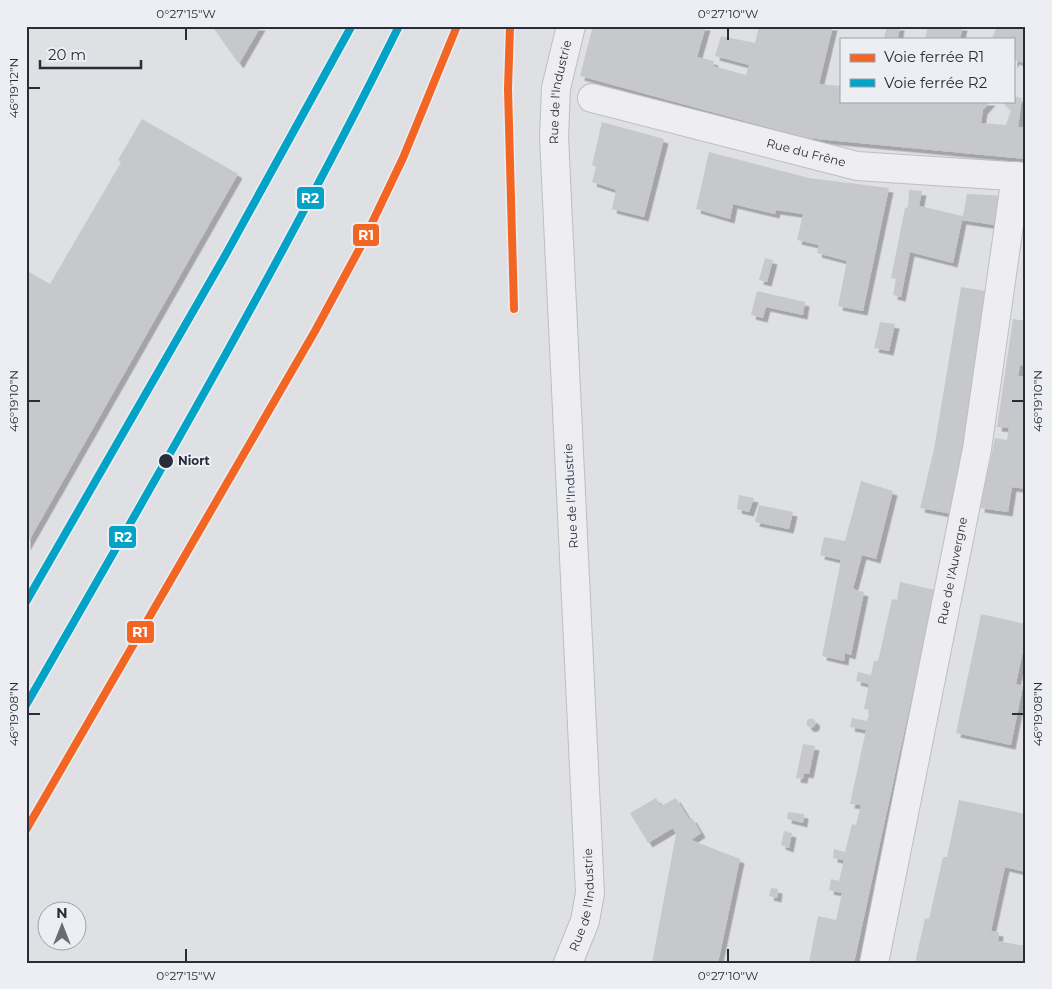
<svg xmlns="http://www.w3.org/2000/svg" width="1052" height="989" font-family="Montserrat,sans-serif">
<defs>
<filter id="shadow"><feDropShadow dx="4.5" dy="4.5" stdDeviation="0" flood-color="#0004"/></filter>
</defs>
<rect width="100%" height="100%" fill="#dfe0e3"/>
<path fill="#c7c8cb" filter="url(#shadow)" d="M212,26H261L239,64Z
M593,26H706L697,57L714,61L713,66L746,75L749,65L715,56L721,36L755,43L759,26H833L819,84L841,86V101H991L983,110L981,123L1006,125L1011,110L1001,101H1013V96L1022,98L1018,127H1023L1026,119V159L807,138L580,76Z
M887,26H900L898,39H884Z
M928,26H963L960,39H925Z
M997,26H1026V64L1015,60L1013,64V39H992Z
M142,119L238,174L26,546V270L50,284L120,164L121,162L118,160Z
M602,122L664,139L644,217L612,209L616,190L592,182L596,167L592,165Z
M709,152L809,178L889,188L863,311L838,306L847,261L817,253L819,245L797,240L803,214L776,210L775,214L733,204L730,219L696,209Z
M909,190L922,191L919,206L963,216L967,194L1005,196L1001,226L962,220L953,263L910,252L901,297L893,295L896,279L891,278L905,208L908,207Z
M765,258L773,260L767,282L759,280Z
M961,287L992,292L952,514L920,508L934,449Z
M757,291L805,302L803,315L766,307L763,318L751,315Z
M1013,319L1026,321V366L1020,365L1018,376L1026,377V489L1012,487L1008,512L980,508L995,438L1007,440L1009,428L997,427Z
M880,322L895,324L889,351L874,348Z
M861,481L893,491L876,559L862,555L853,589L864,592L851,655L845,653L844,661L822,656L841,560L820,555L824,537L845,541Z
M739,495L754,498L749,512L737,509Z
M759,505L793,512L789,529L755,522Z
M900,582L935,590L854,963H809L818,916L836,920L842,893L829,890L831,879L839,881L844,860L833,858L834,849L845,852L852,824L856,825L861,805L850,804L866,730L850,727L852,718L867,721L870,710L864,709L869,684L856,681L858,672L871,675L874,661H878L892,599L897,600Z
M981,614L1026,624V651L1023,650L1016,684L1023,686L1011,745L956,733Z
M806.5 723a4.5 4.5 0 1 1 9 0a4.5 4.5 0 1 1-9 0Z
M803,744L815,746L809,774L804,773L803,779L796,778Z
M656,798L661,806L676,798L689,819L692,818L701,833L691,840L740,859L718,963H652L676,834L673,828L648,843L630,813Z
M959,800L1026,814V872L1005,867L991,931L999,932L998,941L1025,946L1026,963H915L925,918L929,919L943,857H947Z
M788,812L804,814L803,823L787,819Z
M784,831L792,833L789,848L781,845Z
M771,888L778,889L777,898L769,896Z"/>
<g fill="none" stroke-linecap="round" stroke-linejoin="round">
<g stroke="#bdbec1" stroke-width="30">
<g id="minor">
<path id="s1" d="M592,98L857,166L1026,177"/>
<path id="s2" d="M568,963L585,921L590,893L554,137L556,88L571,26"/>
<path id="s3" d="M874,963L977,449L1016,176"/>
</g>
</g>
<use href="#minor" stroke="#eeeef0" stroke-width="28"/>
<g stroke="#c7c8cb" stroke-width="5.5">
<path id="rail" d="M510,26L508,89L514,309"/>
</g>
<use href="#rail" stroke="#eceef3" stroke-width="4" stroke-dasharray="11" stroke-linecap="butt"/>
<g stroke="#eceef3" stroke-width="11">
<path id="rail-1" d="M510,26L508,89L514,309
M26,830L315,331L361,246L403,158L457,26"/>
</g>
<g stroke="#eceef3" stroke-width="11">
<path id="rail-2" d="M26,602L226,254L351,27
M26,705C155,481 284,258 399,26"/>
</g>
<use href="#rail-1" stroke="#f26522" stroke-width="8"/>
<use href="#rail-2" stroke="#02a3c7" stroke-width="8"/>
</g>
<path fill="none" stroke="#282d3a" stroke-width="2" d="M186,28V40M728,28V40M28,88H40M28,401H40M1012,401H1024M28,714H40M1012,714H1024M186,949V962M728,949V962"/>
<circle fill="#282d3a" stroke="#eceef3" stroke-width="2" cx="166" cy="461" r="8"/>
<g text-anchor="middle" stroke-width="4" stroke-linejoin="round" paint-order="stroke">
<g font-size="12" fill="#282d3a" stroke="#eceef3">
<text dy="4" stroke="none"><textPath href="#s2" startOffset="876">Rue de l'Industrie</textPath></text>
<text dy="4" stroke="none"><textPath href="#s1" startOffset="221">Rue du Frêne</textPath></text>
<text transform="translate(571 496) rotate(-93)" y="4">Rue de l'Industrie</text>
<text dy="4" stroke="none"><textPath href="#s3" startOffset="400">Rue de l'Auvergne</textPath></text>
<text dy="4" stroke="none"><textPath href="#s2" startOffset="66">Rue de l'Industrie</textPath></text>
</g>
<g font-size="12" font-weight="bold" fill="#282d3a" stroke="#eceef3" text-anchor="start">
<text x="178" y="465">Niort</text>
</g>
</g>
<g stroke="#eceef3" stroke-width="2">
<rect x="296" y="186" width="29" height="24" rx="5" fill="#02a3c7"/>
<rect x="352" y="223" width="28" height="24" rx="5" fill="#f26522"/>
<rect x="108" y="525" width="29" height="24" rx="5" fill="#02a3c7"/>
<rect x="126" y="620" width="29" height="24" rx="5" fill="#f26522"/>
</g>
<g font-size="14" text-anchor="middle" font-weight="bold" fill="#fff">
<text x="310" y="203">R2</text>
<text x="366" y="240">R1</text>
<text x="123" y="542">R2</text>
<text x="140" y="637">R1</text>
</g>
<rect width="1052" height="989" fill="none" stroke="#eceef3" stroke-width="55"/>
<rect x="840" y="38" width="175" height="65" fill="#eceef3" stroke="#9ea1a9"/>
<rect x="850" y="54" width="25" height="8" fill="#f26522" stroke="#9ea1a9"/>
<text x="884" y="62" font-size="15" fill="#282d3a">Voie ferrée R1</text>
<rect x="850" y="79" width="25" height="8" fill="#02a3c7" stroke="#9ea1a9"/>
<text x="884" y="88" font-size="15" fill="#282d3a">Voie ferrée R2</text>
<g transform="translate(62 926)"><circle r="24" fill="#eceef3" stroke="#9ea1a9"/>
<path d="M0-4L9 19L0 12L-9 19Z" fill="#686c75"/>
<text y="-8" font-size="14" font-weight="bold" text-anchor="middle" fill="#282d3a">N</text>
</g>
<path d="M40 60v8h101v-8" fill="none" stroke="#282d3a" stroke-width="2.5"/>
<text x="48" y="60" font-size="15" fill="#282d3a" stroke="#eceef3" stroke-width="4" paint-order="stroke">20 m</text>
<rect x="28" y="28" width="996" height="934" fill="none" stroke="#282d3a" stroke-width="2"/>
<g font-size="12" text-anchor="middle" fill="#282d3a">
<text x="186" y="18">0°27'15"W</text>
<text x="728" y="18">0°27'10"W</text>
<text transform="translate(14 88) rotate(-90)" y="4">46°19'12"N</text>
<text transform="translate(14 401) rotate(-90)" y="4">46°19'10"N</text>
<text transform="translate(1038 401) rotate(-90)" y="4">46°19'10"N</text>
<text transform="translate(14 714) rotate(-90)" y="4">46°19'08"N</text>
<text transform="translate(1038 714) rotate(-90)" y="4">46°19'08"N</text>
<text x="186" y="980">0°27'15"W</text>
<text x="728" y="980">0°27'10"W</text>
</g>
</svg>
